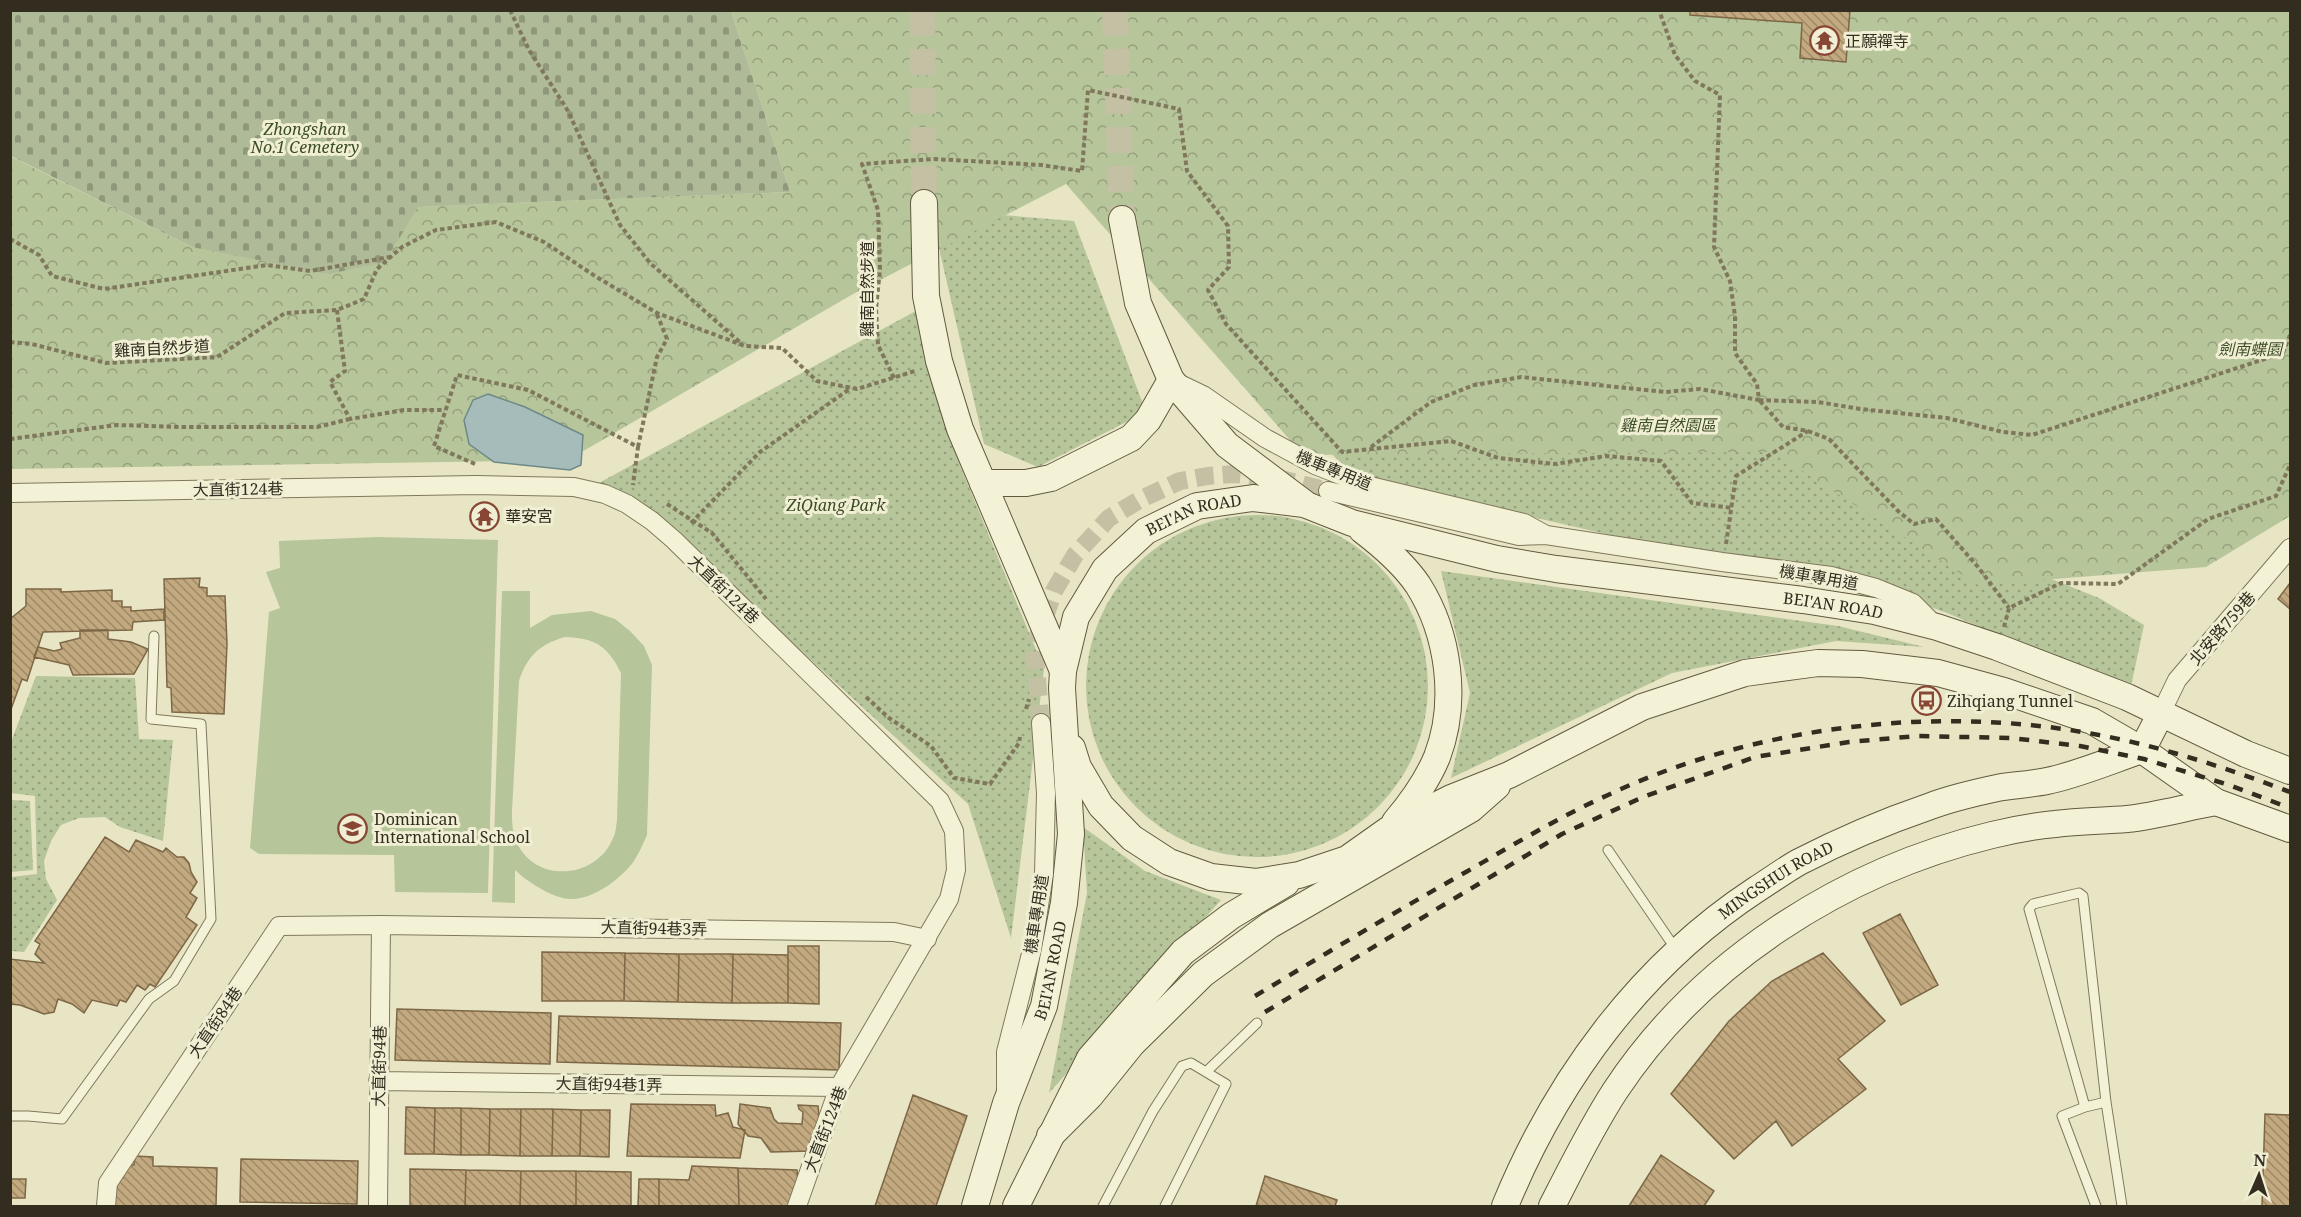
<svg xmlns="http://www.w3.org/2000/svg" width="2301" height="1217" viewBox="0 0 2301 1217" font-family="'Noto Serif','Noto Sans TC',serif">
<defs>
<pattern id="grass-dots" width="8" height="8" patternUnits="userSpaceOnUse" patternTransform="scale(1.5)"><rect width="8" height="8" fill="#b6c59a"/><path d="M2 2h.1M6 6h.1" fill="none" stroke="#95a07d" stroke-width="1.8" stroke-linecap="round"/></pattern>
<pattern id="forest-crowns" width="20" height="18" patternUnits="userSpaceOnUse" patternTransform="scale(1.5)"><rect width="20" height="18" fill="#b6c59a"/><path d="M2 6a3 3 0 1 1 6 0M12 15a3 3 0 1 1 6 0" fill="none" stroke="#95a07d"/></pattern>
<pattern id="cemetery-stones" width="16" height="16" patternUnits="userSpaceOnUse" patternTransform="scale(1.5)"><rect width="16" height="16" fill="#afba98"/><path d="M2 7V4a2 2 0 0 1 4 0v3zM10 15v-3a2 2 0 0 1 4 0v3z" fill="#8f987b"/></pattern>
<pattern id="building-back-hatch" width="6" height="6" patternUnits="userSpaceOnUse" patternTransform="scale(1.5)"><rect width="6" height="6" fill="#c2a97f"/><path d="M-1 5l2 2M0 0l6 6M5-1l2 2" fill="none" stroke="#9e8a67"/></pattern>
</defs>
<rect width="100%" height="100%" fill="#e8e5c4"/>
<!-- grass -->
<path fill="url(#grass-dots)" d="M930,209L1074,221L1146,412L1038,467L984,444Z
M1478,289L1991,555L2099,598L2144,625L2130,691L1947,613L1903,597L1653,545L1407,488L1347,470L1319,440Z
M925,306L959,463L1044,669L1011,938L968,804L653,515L597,484Z
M1086 686a171 171 0 1 1 342 0a171 171 0 1 1-342 0Z
M1441,571L1838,626L1924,647L1836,641L1672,673L1451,778L1470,693Z
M36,676L135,678L139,739L173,740L163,841L120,827L105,817L79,818L61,825L51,841L44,861L46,879L57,900L24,952L11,951V877L37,874L35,796L11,793V742Z
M11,800L30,801L33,870L11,872Z
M1083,827L1145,871L1221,900L1049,1093L1087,893Z"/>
<!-- forest -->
<path fill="url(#forest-crowns)" d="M731,11H2290V516L2206,567L1978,585L1773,452L1303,455L1066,184L853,294L568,460L11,469L10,156L192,247L385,262L417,207L790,192Z"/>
<!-- cemetery -->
<path fill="url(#cemetery-stones)" d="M10,11H731L790,192L418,207L385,262L329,274L192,247L11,156Z"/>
<!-- pitch -->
<path fill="#b6c59a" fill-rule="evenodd" d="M378,537L498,540L488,893L395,892L394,855L259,854L250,848L269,612L280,608L266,572L280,568L279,541Z
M502,591H530V628L552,615L591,611L615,619L630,631L644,646L652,665L647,835C643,844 639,853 634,861C622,878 594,899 572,899C555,900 526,881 515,870V903L492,902ZM565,637C595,638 608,646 621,673L617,820C616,826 616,833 613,838C597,879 536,884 517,843C512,832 512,822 512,811L519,681C527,656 540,644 565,637Z"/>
<!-- water -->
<path fill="#a5bcba" stroke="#6e8988" stroke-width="1.5" d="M488,394L525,407L583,435L581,465L570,470L494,462L469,444L464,420L473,400Z"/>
<!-- building -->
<path fill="url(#building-back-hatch)" stroke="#7d6746" stroke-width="1.5" d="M1690,10H1850L1846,62L1800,58L1802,23L1690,15Z
M200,578L199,587L207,588V596H225L227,644L224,714L172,712L171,688L167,687L164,579Z
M2290,583V609L2278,599Z
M26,589H61V592L112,590V601H122V607H131V611L164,609V620L133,622L132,630L43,632L27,681L22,679L10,712V619L26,606Z
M80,630H108V639L131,642L148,649L134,674L73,675L69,665L34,657L38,647L54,651L62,649L60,643L80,638Z
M105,837L129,852L136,840L163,852L166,848L177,857H184L189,863L191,872L197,882L190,893L197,898L186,917L197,925L155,987L150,984L145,990L137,985L126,1002L120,1000L117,1006L92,1000L84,1013L72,1004L58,999L54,1012L44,1014L20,1005L10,1004V959L44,963L35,954L40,944L35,941Z
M1900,914L1938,985L1901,1005L1863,933Z
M788,946H819V1004L788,1003Z
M542,952L625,953L624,1001H542Z
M625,953L679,954L678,1002L624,1001Z
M1823,953L1885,1021L1838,1059L1866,1089L1792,1146L1776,1121L1734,1159L1671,1094L1729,1021L1772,981Z
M679,954H733L732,1003L678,1002Z
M733,954L788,955V1003H732Z
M397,1009L551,1013L550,1064L395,1060Z
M559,1016L841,1023L839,1070L557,1062Z
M913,1095L967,1116L936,1206H875Z
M631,1104L715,1105L716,1116L728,1113L733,1127L745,1130L740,1158L627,1156Z
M740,1104L770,1108L774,1119L778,1123L802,1124L803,1112L799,1109L798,1105L818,1106L821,1137L812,1151L771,1152L761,1138L748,1136L738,1124Z
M406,1107L435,1108L434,1154H405Z
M435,1108H461V1155L434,1154Z
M461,1108L490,1109L489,1155H461Z
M490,1109H521L520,1156L489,1155Z
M521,1109H553L552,1156H520Z
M553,1109L581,1110L580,1156H552Z
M581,1110H610L609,1157L580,1156Z
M2265,1114L2290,1115V1206H2262Z
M1661,1155L1714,1191L1704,1206H1629Z
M135,1156L153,1157V1166L217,1168L216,1206H115L116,1178H123V1165H134Z
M241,1159L358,1161L357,1204L240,1202Z
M692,1166L738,1168L739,1206H659V1179L689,1180Z
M738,1168L797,1170L800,1206H739Z
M410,1169L466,1170L465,1206H410Z
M466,1170L521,1171L520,1206H465Z
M521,1171H576V1206H520Z
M576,1171L631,1172V1206H576Z
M1265,1176L1337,1200L1335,1206H1256Z
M10,1179H26L25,1198H10Z
M639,1179H659V1206H638Z"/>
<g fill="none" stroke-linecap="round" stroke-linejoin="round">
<!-- street-tunnel -->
<path stroke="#c4c0a3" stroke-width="18" stroke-dasharray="18 9" stroke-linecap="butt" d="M1041,723L1034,647L1054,591L1075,555L1109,518L1141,499L1180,481L1208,476L1234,474L1277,478L1328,491"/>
<!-- secondary-tunnel -->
<path stroke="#c4c0a3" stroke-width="26" stroke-dasharray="26 13" stroke-linecap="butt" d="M922,10L924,203
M1115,10L1122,219"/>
<defs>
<path id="lane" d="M1608,850L1677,951
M1206,1072L1257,1023
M2085,1107L2029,909L2033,904L2079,893L2083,896L2106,1102L2122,1206
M10,1116H28L62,1119L149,999L174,981L211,919L201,724L151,719L154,636
M1103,1206L1153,1111L1182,1066L1191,1063L1226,1084L1165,1206
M2096,1206L2062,1116L2085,1107L2106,1102"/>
<path id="street" d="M1178,383L1203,395L1265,438L1315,465L1366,485L1524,523L1546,535L1722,562L1831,576L1876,588L1913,603L1936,626
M1328,491L1519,536L1545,535
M10,493L476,485L574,487L605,494L627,504L652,521L674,540L940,801L954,831L956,870L949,899L839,1087L797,1206
M2161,713L2177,680L2290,548
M378,1081L839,1087
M1006,1092V1052L1032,950L1044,874L1046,793L1041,723
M106,1206L108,1183L279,926L381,925L894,932L927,939
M378,1206L381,925"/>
<g id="secondary">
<path d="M924,203L926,296L939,361L960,429L1063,671"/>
<path d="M1122,219L1138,303L1171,380L1227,445L1304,503"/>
<path d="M983,483H1026L1051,478L1131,438L1148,420L1171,380"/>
<path d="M1362,530C1383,546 1403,563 1418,585C1449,634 1458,702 1437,757C1427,781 1412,802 1395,822"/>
<path d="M1072,748L1078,767L1101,806L1132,838L1169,862L1211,877L1256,882L1299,875L1347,859L1388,830L1451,798L1509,775L1642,707L1745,673L1818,663L1862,664L1938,673L2004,691L2092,721L2142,750L2216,802L2290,829"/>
<path d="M1050,1136L1090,1096L1132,1044L1203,974L1270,925L1471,809L1497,786"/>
<path id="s1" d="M975,1206L1006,1103L1044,1006L1064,903L1071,834L1062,688L1063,671L1076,617L1105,569L1146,531L1197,506L1253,498L1304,504L1352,523L1497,559L1556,569L1803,600L1874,611L1937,627L1997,647L2127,697L2246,754L2290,771"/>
<path d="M1016,1206L1090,1058L1183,952L1231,916L1286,883"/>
<path id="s2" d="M1505,1206C1557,1079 1641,965 1757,889C1771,880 1785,870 1799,862C1840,841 1884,822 1928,807C1951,798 1978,792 2002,787C2017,785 2032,784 2047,781C2077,775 2112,760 2142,750L2161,713"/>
<path d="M1552,1206C1572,1167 1591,1128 1615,1091C1700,962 1843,871 1992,835C2012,830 2034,826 2055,824C2079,821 2103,821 2127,819C2157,816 2187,807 2216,802"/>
</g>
</defs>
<!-- lane casing -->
<use href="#lane" stroke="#80785d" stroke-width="11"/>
<!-- street casing -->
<use href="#street" stroke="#80785d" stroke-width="20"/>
<!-- secondary casing -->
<use href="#secondary" stroke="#625940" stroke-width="28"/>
<!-- path -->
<path stroke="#80785d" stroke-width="4" stroke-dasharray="4.5 3" stroke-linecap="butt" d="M510,10L529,50L568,111L620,225L650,263L742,344
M10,239L39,255L52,276L104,289L267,265L310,271L390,257
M337,310L345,371L330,382L350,419L404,410H445
M10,342L32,344L106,363L217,357L285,313L337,310L364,299L377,269L402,247L436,230L496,222L544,242L595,276L657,313L745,346L782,348L817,381L857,389L915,371
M894,378L878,345L876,309L880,269L878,210L862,164L934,159L1041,165L1082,171L1088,90L1179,109L1187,171L1228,226L1229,267L1208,290L1226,324L1342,452L1451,441L1498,458L1555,464L1606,456L1661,461L1692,503L1733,508
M1759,400L1818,402L1860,409L1947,418L2003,432L2032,435L2283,353L2290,335
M1760,401L1783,427L1808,431L1829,439L1898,511L1914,524L1936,519L1978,567L2009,608
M10,439L117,425L182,427H317L350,419
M638,447L657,357L667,339L657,314
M1371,447L1431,402L1474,385L1521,377L1665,392L1700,389L1759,400L1757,384L1735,353V316L1730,281L1714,247L1720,95L1695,81L1675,55L1659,10
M475,464L434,446L457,375L528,390L638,447L633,485
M667,504L712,533L766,599
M691,523L760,452L851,388
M1726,544L1736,476L1808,431
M2004,627L2009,608L2061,583L2118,584L2208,519L2276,496L2290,465
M866,697L889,718L931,746L954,778L990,784L1019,743L1020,737
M1026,709L1029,699"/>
<!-- lane -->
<use href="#lane" stroke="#f4f2d6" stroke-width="9"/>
<!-- street -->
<use href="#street" stroke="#f4f2d6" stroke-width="18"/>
<!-- secondary -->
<use href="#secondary" stroke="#f4f2d6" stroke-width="26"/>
<!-- rail -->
<path stroke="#322d1f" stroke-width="4.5" stroke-dasharray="10 10" stroke-linecap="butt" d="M1255,996C1325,954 1395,912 1466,872C1513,845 1559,817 1608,795C1752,727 1931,705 2088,733C2157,745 2224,767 2290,792
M1265,1012L1562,834L1643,797L1755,757L1849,742L1917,736L2011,738L2080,746L2144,759L2229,785L2290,808"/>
</g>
<!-- icons -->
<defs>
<symbol id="temple-ring" viewBox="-11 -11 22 22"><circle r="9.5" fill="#f0eed3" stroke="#884634" stroke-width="1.5"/><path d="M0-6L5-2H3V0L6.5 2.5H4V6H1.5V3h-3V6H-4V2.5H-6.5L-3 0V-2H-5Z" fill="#884634"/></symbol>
<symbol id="bus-ring" viewBox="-11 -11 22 22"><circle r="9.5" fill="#f0eed3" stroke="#884634" stroke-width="1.5"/><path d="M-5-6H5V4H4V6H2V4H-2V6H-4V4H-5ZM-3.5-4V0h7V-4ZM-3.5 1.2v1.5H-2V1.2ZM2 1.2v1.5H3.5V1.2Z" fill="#884634"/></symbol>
<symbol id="school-ring" viewBox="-11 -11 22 22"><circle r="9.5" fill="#f0eed3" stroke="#884634" stroke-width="1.5"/><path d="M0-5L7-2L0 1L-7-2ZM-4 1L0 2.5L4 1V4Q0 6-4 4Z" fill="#884634"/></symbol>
</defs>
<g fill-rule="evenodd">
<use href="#temple-ring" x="1808" y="24" width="33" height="33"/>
<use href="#temple-ring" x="468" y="500" width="33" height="33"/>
<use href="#bus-ring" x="1910" y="684" width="33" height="33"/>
<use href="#school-ring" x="336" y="812" width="33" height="33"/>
</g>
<g text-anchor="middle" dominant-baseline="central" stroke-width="6" stroke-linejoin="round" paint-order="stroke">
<!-- poi labels -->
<g font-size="16" fill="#322d1f" stroke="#f0eed3" text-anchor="start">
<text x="1845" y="41">正願禪寺</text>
<text x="505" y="516">華安宮</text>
<text x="1947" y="701">Zihqiang Tunnel</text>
<text x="374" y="819">Dominican<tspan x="374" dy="18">International School</tspan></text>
</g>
<!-- park labels -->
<g font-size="16" font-style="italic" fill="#3b4c28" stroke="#f0eed3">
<text x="305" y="129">Zhongshan<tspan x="305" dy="18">No.1 Cemetery</tspan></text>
<text x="2250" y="349">劍南蝶園</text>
<text x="1668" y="425">雞南自然園區</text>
<text x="836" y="505">ZiQiang Park</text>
</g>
<!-- street labels -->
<g font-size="16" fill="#322d1f" stroke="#f0eed3">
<text transform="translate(867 289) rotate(-90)">雞南自然步道</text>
<text transform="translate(162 348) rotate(-3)">雞南自然步道</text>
<text transform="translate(1334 470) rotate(22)">機車專用道</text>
<text transform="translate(238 489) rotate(-1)">大直街124巷</text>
<text stroke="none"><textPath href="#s1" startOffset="768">BEI'AN ROAD</textPath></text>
<text transform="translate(1819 577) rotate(10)">機車專用道</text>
<text transform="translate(724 589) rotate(44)">大直街124巷</text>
<text stroke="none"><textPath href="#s1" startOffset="1422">BEI'AN ROAD</textPath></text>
<text transform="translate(2222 628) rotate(-49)">北安路759巷</text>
<text stroke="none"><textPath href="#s2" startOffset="432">MINGSHUI ROAD</textPath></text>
<text transform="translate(1036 914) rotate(-81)">機車專用道</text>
<text transform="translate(654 928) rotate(1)">大直街94巷3弄</text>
<text stroke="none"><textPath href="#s1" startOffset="248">BEI'AN ROAD</textPath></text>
<text transform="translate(215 1022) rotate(-56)">大直街84巷</text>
<text transform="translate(379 1066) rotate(-89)">大直街94巷</text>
<text transform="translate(609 1084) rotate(1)">大直街94巷1弄</text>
<text transform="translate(825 1129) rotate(-69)">大直街124巷</text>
</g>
</g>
<!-- border -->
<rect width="2301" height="1217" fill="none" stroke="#322d1f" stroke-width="24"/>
<!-- north arrow -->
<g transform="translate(2259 1175) rotate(3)" stroke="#f0eed3" stroke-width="4.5" paint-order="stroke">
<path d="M0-4.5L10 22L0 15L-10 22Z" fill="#322d1f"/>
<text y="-9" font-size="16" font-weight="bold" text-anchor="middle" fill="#322d1f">N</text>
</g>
</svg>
